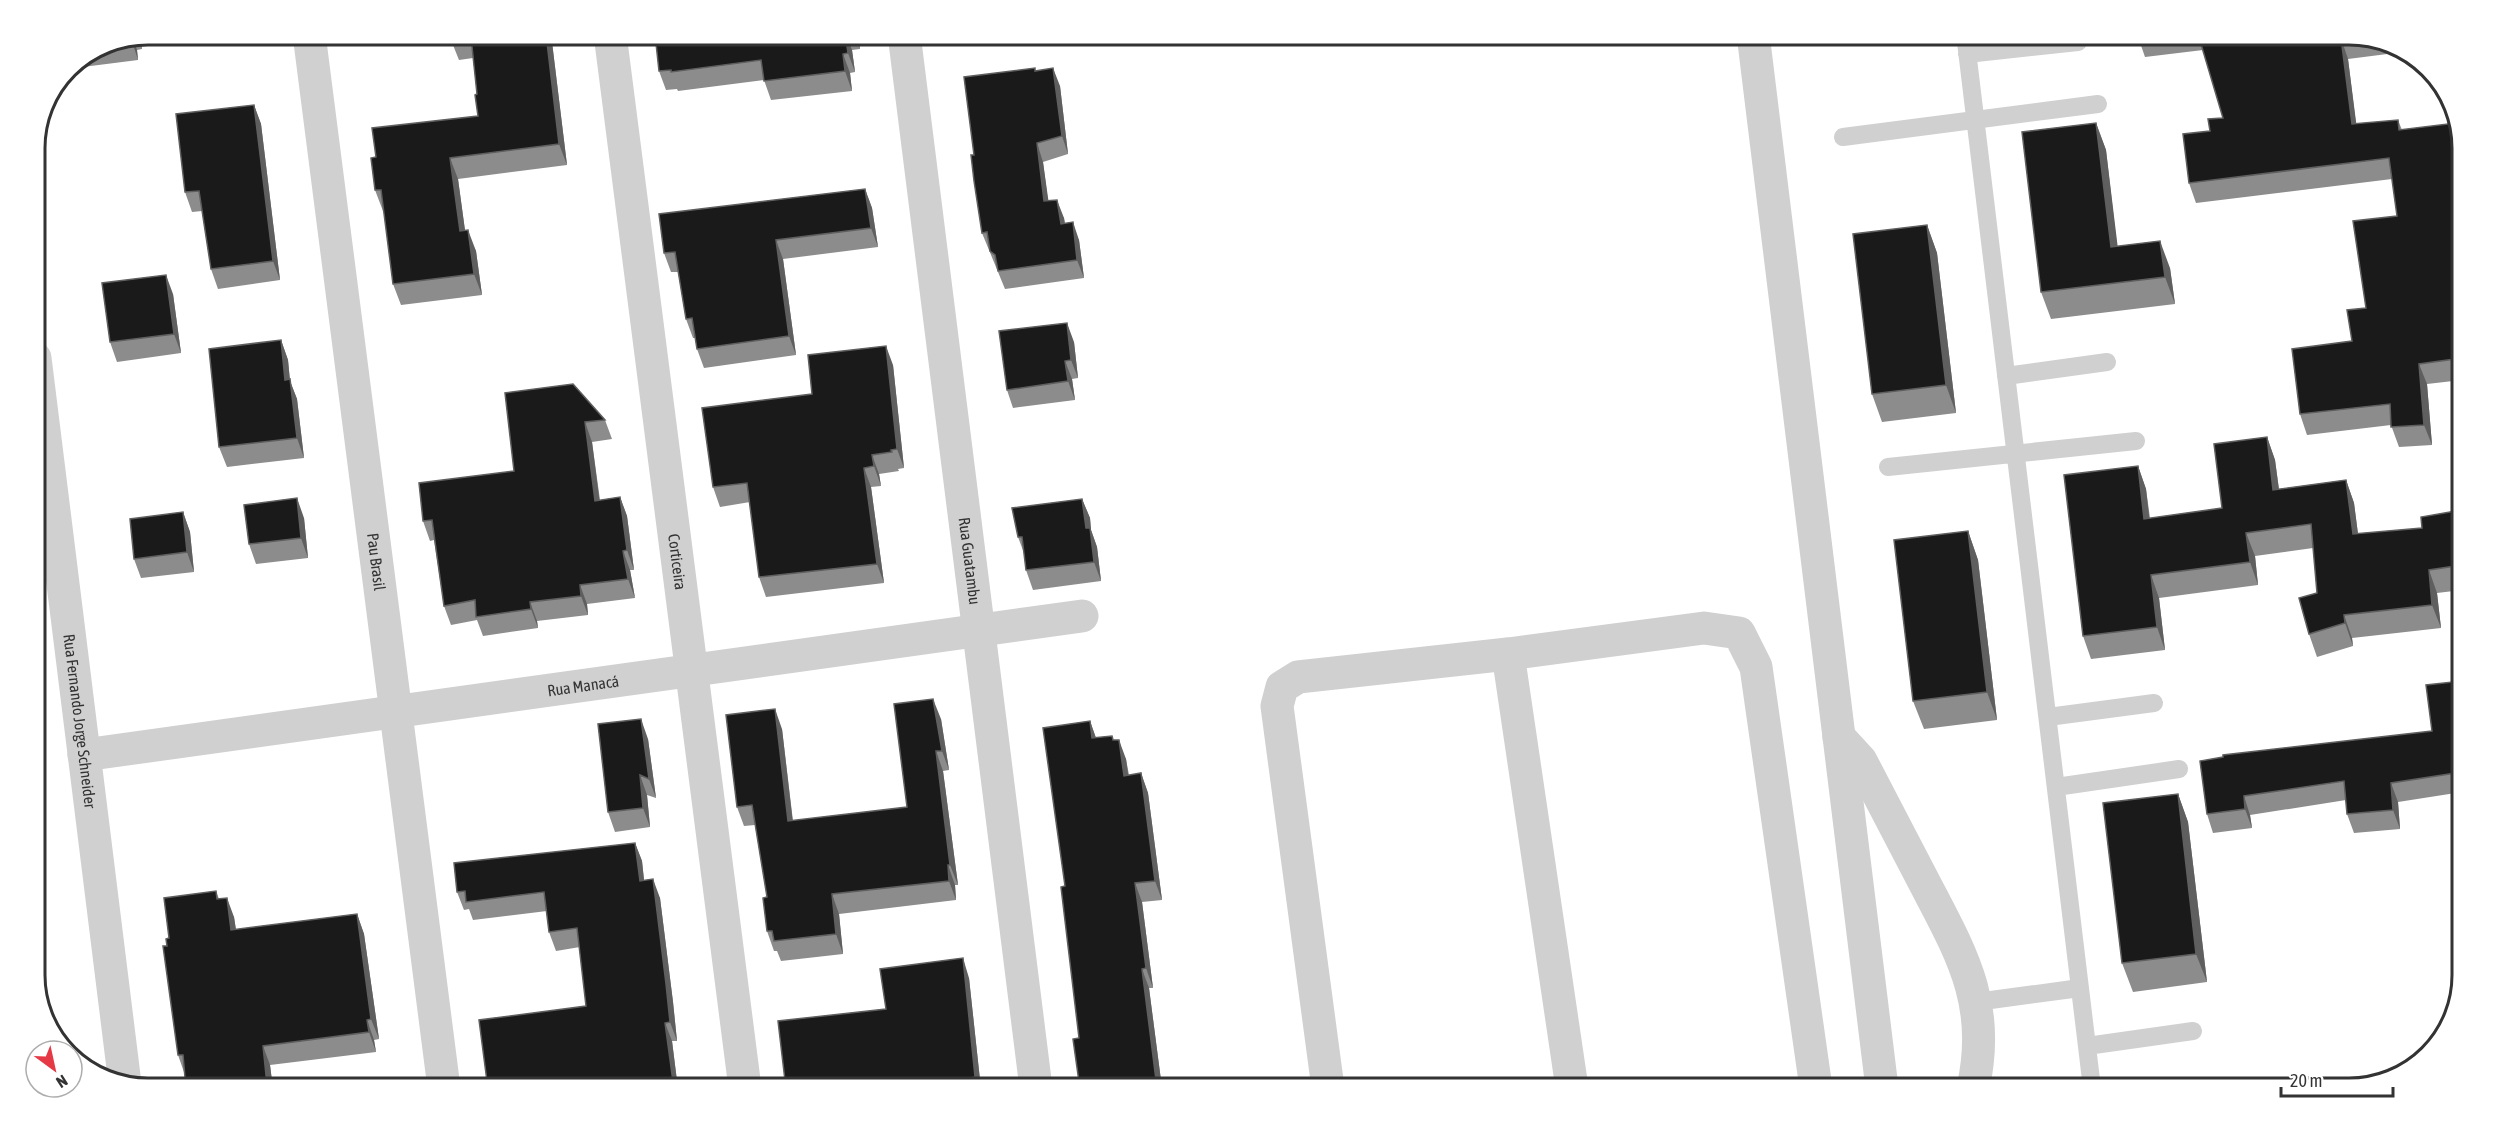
<svg xmlns="http://www.w3.org/2000/svg" width="2497" height="1123" viewBox="0 0 2497 1123" font-family="'Asap Condensed',sans-serif">
<rect width="100%" height="100%" fill="#fff"/>
<g fill="none" stroke-linecap="round" stroke-linejoin="round">
<!-- service -->
<path stroke="#d0d0d0" stroke-width="18" d="M1965,34L2092,1088
M1967,54L2078,42
M1843,137L2098,104
M2006,376L2107,362
M1888,467L2136,441
M2048,717L2154,703
M2056,787L2179,769
M1976,1002L2080,988
M2087,1046L2193,1031"/>
<!-- minor -->
<g stroke="#d0d0d0" stroke-width="33">
<path id="s1" d="M309,34L444,1088"/>
<path id="s2" d="M610,34L745,1088"/>
<path id="s3" d="M904,34L1036,1088"/>
<path d="M1753,34L1882,1088"/>
<path id="s4" d="M35,358L125,1084"/>
<path d="M1508,654L1572,1088"/>
<path d="M1839,737L1861,761C1882,801 1902,840 1923,880C1961,953 1992,1003 1973,1088"/>
<path id="s5" d="M84,755L1082,616"/>
<path d="M1328,1088L1277,706L1282,687L1298,677L1508,654L1704,628L1739,633L1756,667L1816,1088"/>
</g>
</g>
<!-- wall -->
<path fill="#8c8c8c" d="M451,34H551L567,165L458,179L465,231L476,251L482,295L401,305L393,284L384,211H383L375,190L376,157L478,116L477,94L473,58L459,60L451,40Z
M655,34H858L860,49L852,50L855,72L850,73L852,91L771,100L764,80L678,91L677,89L666,90L659,71Z
M2137,34H2349L2393,43L2403,52L2348,59L2356,124L2398,120L2402,130L2462,141V380L2427,384L2432,445L2399,447L2391,425L2307,435L2300,414L2352,341L2366,308L2397,216L2392,179L2196,203L2189,183L2210,131L2223,118L2203,50L2145,57Z
M140,36L142,49L137,50L138,60L67,69L68,68L105,43Z
M1036,71L1060,86L1068,154L1043,162L1048,201L1064,218L1065,223L1079,240L1084,278L1005,289L982,233L974,155Z
M2432,75L2442,84H2435Z
M254,105L261,124L280,280L218,289L211,269L202,211L192,212L185,192Z
M2096,123L2106,150L2117,246L2170,268L2175,304L2051,319L2041,292Z
M865,189L872,208L878,247L783,259L796,355L704,368L697,349L695,338H693L686,319L678,272H671L664,253Z
M1927,225L1937,253L1956,413L1882,422L1872,394Z
M173,294L181,353L117,362L110,342Z
M281,340L288,360L290,381L297,399L304,458L227,467L219,447Z
M1074,342L1078,378L1072,379L1075,400L1013,408L1007,390Z
M893,365L904,468L898,469L899,471L879,474L881,486L871,487L884,583L766,597L759,577L750,502L720,507L713,487L812,394Z
M505,393L605,420L612,439L592,442L600,500L620,497L627,516L634,570H630L635,598L587,604L588,615L537,621L538,628L483,636L477,620L451,625L444,606L434,540L430,541L423,521L514,471Z
M2267,437L2275,460L2279,489L2346,480L2354,503L2358,534L2422,528L2462,510V590L2437,593L2441,628L2352,638L2353,646L2317,657L2309,634L2317,593L2313,548L2255,556L2258,585L2159,598L2165,650L2091,659L2083,636L2138,466L2146,489L2150,518L2222,508Z
M1082,499L1090,518L1091,530L1097,547L1101,581L1033,590L1026,570L1024,553L1018,537Z
M183,512L190,532L194,572L141,578L134,559Z
M304,518L308,558L256,564L249,544Z
M1968,531L1978,560L1997,720L1924,729L1913,701Z
M2462,681V792L2398,802L2400,829L2354,833L2347,814L2346,800L2250,815L2252,828L2213,833L2207,814L2200,761L2432,731Z
M941,719L949,770L943,771L958,885H955L956,900L839,914L843,954L781,961L777,951H774L767,931V897L755,825L744,826L737,807L782,729L793,821L907,807Z
M1090,721L1096,738L1113,740L1126,759L1129,775L1141,773L1148,793L1162,900L1142,902L1153,988H1149L1162,1088L1080,1089L1079,1038Z
M648,739L656,798L647,795L650,827L615,832L608,812Z
M2178,794L2188,822L2207,982L2133,992L2122,963Z
M635,843L642,861L644,880L660,898L673,1002L677,1041H672L678,1089H488L586,1006L580,947L556,951L549,932L547,911L473,920L469,909L464,910L457,892Z
M216,891L219,899L234,917L236,930L357,914L364,934L379,1039L374,1040L376,1052L270,1065L273,1089H186L185,1075L178,1055L167,946L169,938Z
M969,978L981,1089H786L886,1009Z"/>
<!-- shaded-wall -->
<path fill="#5f5f5f" d="M546,34H551L567,165L559,144Z
M845,34H846L852,50L855,72L848,53Z
M854,34H858L860,49Z
M140,36L142,49L137,37Z
M131,38H133L137,50L138,60Z
M2341,38L2348,59L2359,145L2352,124Z
M843,54L850,73L852,91L845,71Z
M1053,68L1060,86L1068,154L1062,136Z
M254,105L261,124L280,280L273,261Z
M2096,123L2106,150L2121,274L2111,247Z
M1037,143L1043,162L1051,219L1044,201Z
M450,158L458,179L468,252L460,231Z
M865,189L872,208L878,247L871,228Z
M1057,200L1064,218L1067,242L1061,224Z
M1073,222L1079,240L1084,278L1077,260Z
M1927,225L1937,253L1956,413L1946,385Z
M468,230L476,251L482,295L474,274Z
M776,240L783,259L796,355L789,336Z
M2160,241L2170,268L2175,304L2165,277Z
M166,275L173,294L181,353L174,334Z
M1067,323L1074,342L1078,378L1071,360Z
M281,340L288,360L290,381L297,399L304,458L297,438L285,380Z
M886,346L893,365L904,468L897,449Z
M1065,361L1072,379L1075,400L1068,381Z
M2419,364L2427,384L2432,445L2424,425Z
M585,422L592,442L602,520L595,501Z
M2267,437L2275,460L2282,513L2273,490Z
M872,455L879,474L881,486L874,466Z
M2138,466L2146,489L2152,542L2144,519Z
M864,468L871,487L884,583L877,564Z
M2346,480L2354,503L2361,557L2353,534Z
M620,497L627,516L634,570L627,550Z
M297,498L304,518L308,558L301,538Z
M1082,499L1090,518L1091,530L1097,547L1101,581L1094,562L1086,528Z
M183,512L190,532L194,572L187,552Z
M1968,531L1978,560L1997,720L1987,692Z
M2246,533L2255,556L2258,585L2250,562Z
M623,551L630,570L635,598L628,579Z
M2429,570L2437,593L2441,628L2432,605Z
M2151,575L2159,598L2165,650L2157,627Z
M580,585L587,604L588,615L581,596Z
M530,602L537,621L538,628L531,609Z
M2344,615L2352,638L2353,646L2345,623Z
M933,699L941,719L949,770L942,751Z
M775,709L782,729L795,841L788,821Z
M641,719L648,739L656,798L649,779Z
M1090,721L1097,741L1092,738Z
M1119,740L1126,759L1131,795L1124,776Z
M936,751L943,771L958,885L950,865Z
M1141,773L1148,793L1162,900L1155,881Z
M640,775L647,795L650,827L643,808Z
M2391,783L2398,802L2400,829L2393,810Z
M2178,794L2188,822L2207,982L2196,954Z
M2244,796L2250,815L2252,828L2245,809Z
M635,843L642,861L646,899L640,881Z
M948,865L955,885L956,900L949,881Z
M653,879L660,898L673,1002L677,1041L670,1022Z
M1135,883L1142,902L1153,988L1146,968Z
M832,894L839,914L843,954L836,934Z
M227,898L234,917L239,950L231,930Z
M357,914L364,934L379,1039L371,1019Z
M963,958L969,978L981,1089H979L975,1077Z
M1142,969L1149,988L1162,1088H1157Z
M367,1020L374,1040L376,1052L369,1032Z
M665,1023L672,1041L678,1089H674Z
M263,1046L270,1065L273,1089H269L267,1085Z"/>
<!-- building -->
<path fill="#1a1a1a" stroke="#5f5f5f" stroke-width="1.5" d="M451,34H546L559,144L450,158L460,231L468,230L474,274L393,284L381,190H375L371,158L376,157L372,128L478,116L475,95L477,94L471,37L451,40Z
M655,34H845L848,53L843,54L845,71L764,81L761,60L671,72V70L659,71Z
M2137,34H2156L2137,37Z
M2198,34H2349L2357,36L2341,38L2352,124L2398,120L2399,130L2456,123L2462,141V358L2419,364L2424,425L2391,427L2390,404L2300,414L2292,349L2352,341L2347,310L2366,308L2353,221L2397,216L2389,158L2189,183L2183,134L2210,131L2208,119L2223,118Z
M131,38V40L104,44L105,43Z
M1035,68V71L1053,68L1062,136L1037,143L1044,201L1057,200L1061,224L1073,222L1077,260L998,271L995,255L990,251L987,232L982,233L974,181L971,155H974L964,77Z
M254,105L273,261L211,269L199,191L185,192L176,114Z
M2096,123L2111,247L2160,241L2165,277L2041,292L2022,132Z
M865,189L871,228L776,240L789,336L697,349L692,318L686,319L675,252L664,253L659,214Z
M1927,225L1946,385L1872,394L1853,234Z
M166,275L174,334L110,342L102,283Z
M1067,323L1071,360L1065,361L1068,381L1007,390L999,331Z
M281,340L285,380L290,379L297,438L219,447L209,349Z
M886,346L897,449L891,450L892,452L872,455L874,466L864,468L877,564L759,577L747,483L713,487L702,408L812,394L808,355Z
M573,384L605,420L585,422L595,501L620,497L627,550L623,551L628,579L580,585L581,596L530,602L531,609L476,617L475,600L444,606L432,520L423,521L419,483L514,471L505,393Z
M2267,437L2273,490L2346,480L2353,534L2422,528L2421,517L2462,510V565L2429,570L2432,605L2344,615L2345,623L2309,634L2299,598L2317,593L2311,524L2246,533L2250,562L2151,575L2157,627L2083,636L2064,475L2138,466L2144,519L2222,508L2214,444Z
M297,498L301,538L249,544L244,505Z
M1082,499L1086,528H1090L1094,562L1026,570L1022,537H1018L1012,508Z
M183,512L187,552L134,559L130,519Z
M1968,531L1987,692L1913,701L1894,540Z
M2462,681V772L2391,783L2393,810L2347,814L2344,781L2244,796L2245,809L2207,814L2200,761L2223,757V755L2432,731L2426,685Z
M933,699L942,751H936L950,865H948L949,881L832,894L836,934L774,941L772,931H767L763,898L767,897L752,805L737,807L726,715L775,709L788,821L907,807L894,704Z
M641,719L649,779L640,775L643,808L608,812L598,724Z
M1090,721L1092,738L1112,736L1113,740H1119L1124,776L1141,773L1155,881L1135,883L1146,968L1142,969L1157,1088L1080,1089L1073,1039L1079,1038L1061,887L1065,886L1043,728Z
M2178,794L2196,954L2122,963L2103,803Z
M635,843L640,881L653,879L666,984L670,1022L665,1023L674,1089H488L479,1020L586,1006L577,928L549,932L544,892L466,902L465,891L457,892L454,863Z
M216,891L217,899L227,898L231,930L357,914L371,1019L367,1020L369,1032L263,1046L267,1085L262,1086V1089H186L183,1055H178L163,946H167L166,939L169,938L164,898Z
M963,958L975,1077L970,1078L972,1089H786L778,1021L886,1009L880,969Z"/>
<g text-anchor="middle" dominant-baseline="central" stroke-width="6" stroke-linejoin="round" paint-order="stroke">
<!-- street labels -->
<g font-size="16" fill="#333" stroke="#fff">
<text stroke="none"><textPath href="#s1" startOffset="532">Pau Brasil</textPath></text>
<text stroke="none"><textPath href="#s2" startOffset="532">Corticeira</textPath></text>
<text stroke="none"><textPath href="#s3" startOffset="531">Rua Guatambu</textPath></text>
<text stroke="none"><textPath href="#s5" startOffset="504">Rua Manacá</textPath></text>
<text stroke="none"><textPath href="#s4" startOffset="366">Rua Fernando Jorge Schneider</textPath></text>
</g>
</g>
<!-- crop -->
<path d="M0 0H2497V1123H0ZM148 45H2349A103 103 0 0 1 2452 148V975A103 103 0 0 1 2349 1078H148A103 103 0 0 1 45 975V148A103 103 0 0 1 148 45Z" fill="#fff" fill-rule="evenodd"/>
<path fill="none" stroke="#333" stroke-width="3" d="M148 45H2349A103 103 0 0 1 2452 148V975A103 103 0 0 1 2349 1078H148A103 103 0 0 1 45 975V148A103 103 0 0 1 148 45Z"/>
<!-- north arrow -->
<g transform="translate(54 1069) rotate(147)"><circle r="28" fill="#ffffff" stroke="#adadad" stroke-width="1.5"/>
<path d="M0-4.5L10 22L0 15L-10 22Z" fill="#e63946"/>
<text y="-9" font-size="16" font-weight="bold" text-anchor="middle" fill="#333333">N</text>
</g>
<!-- scale -->
<path d="M2281 1087v9h112v-9" fill="none" stroke="#333333" stroke-width="3"/>
<text x="2290" y="1087" font-size="18" fill="#333333" stroke="#ffffff" stroke-width="4.5" paint-order="stroke">20 m</text>
</svg>
